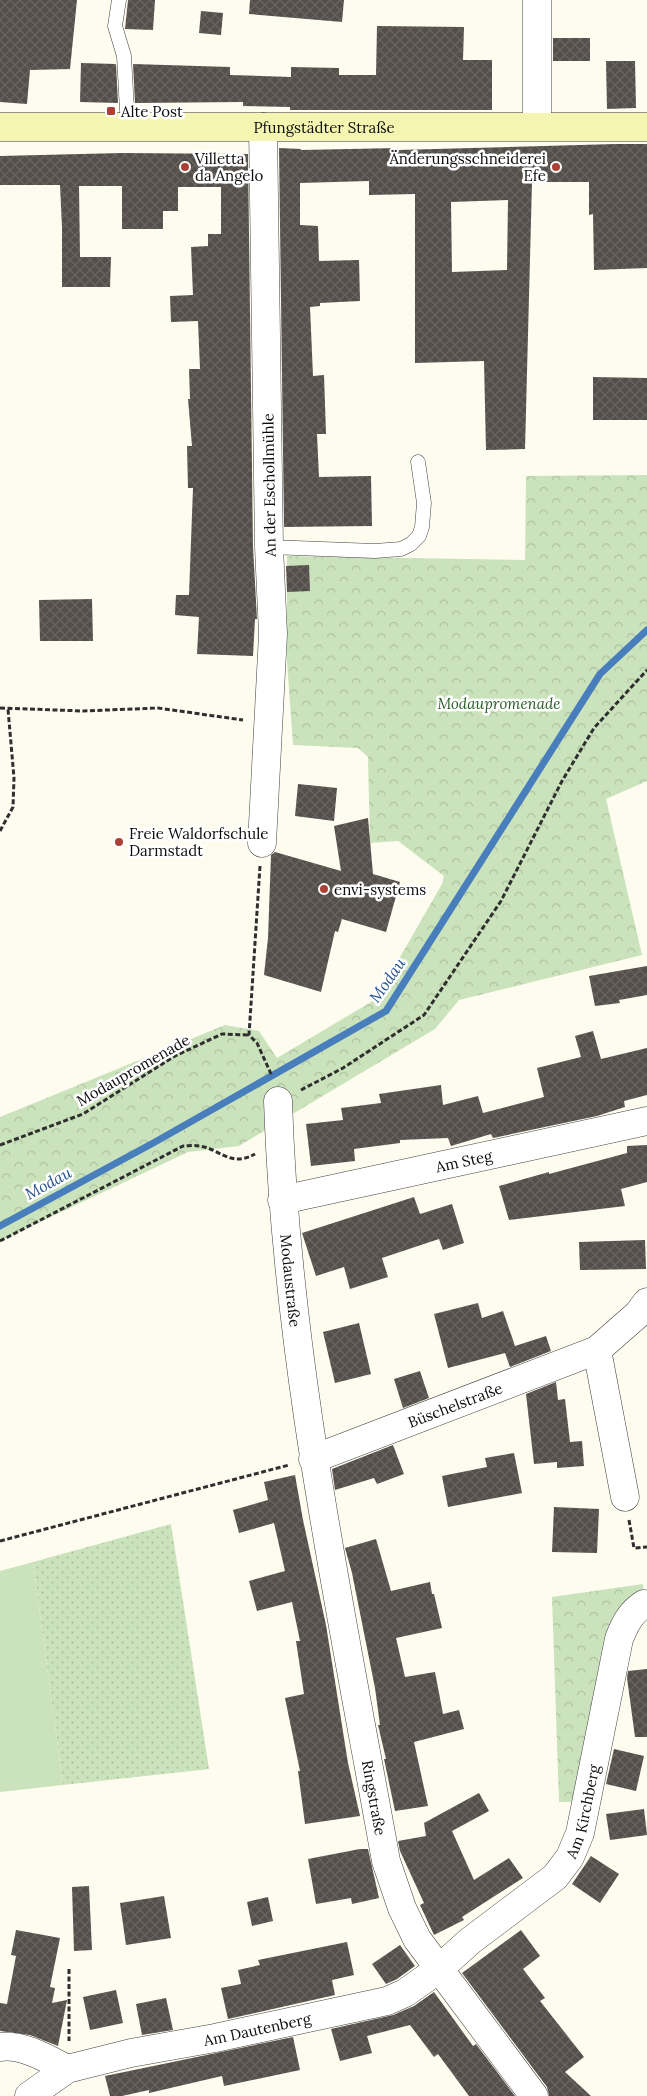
<svg xmlns="http://www.w3.org/2000/svg" width="647" height="2096" viewBox="0 0 647 2096" font-family="Lora,serif">
<defs>
<pattern id="park-crowns" width="20" height="18" patternUnits="userSpaceOnUse" patternTransform="scale(1.25)"><rect width="20" height="18" fill="#cbe3bc"/><path d="M2 6a3 3 0 1 1 6 0M12 15a3 3 0 1 1 6 0" fill="none" stroke="#adc2a0"/></pattern>
<pattern id="garden-dots" width="8" height="8" patternUnits="userSpaceOnUse" patternTransform="scale(1.25)"><rect width="8" height="8" fill="#cbe3bc"/><path d="M2 2h.1M6 6h.1" fill="none" stroke="#adc2a0" stroke-width="1.8" stroke-linecap="round"/></pattern>
<pattern id="building-cross-hatch" width="8" height="8" patternUnits="userSpaceOnUse" patternTransform="scale(1.25)"><rect width="8" height="8" fill="#544f4a"/><path d="M0 0l8 8M0 8l8-8" fill="none" stroke="#686460"/></pattern>
</defs>
<rect width="100%" height="100%" fill="#fdfcee"/>
<!-- grass -->
<path fill="#cbe3bc" d="M33,1562L63,1785L0,1792V1571Z"/>
<!-- park -->
<path fill="url(#park-crowns)" d="M647,475V781L606,799L642,955L459,1000L435,1029L239,1146L188,1152L0,1241V1117L225,1025L259,1031L277,1058L376,999L442,884L444,876L398,841L370,843L368,757L358,748L293,745L287,661V556L525,560L526,476Z
M643,1584L644,1604L635,1610L587,1802H559L552,1597Z"/>
<!-- garden -->
<path fill="url(#garden-dots)" d="M171,1524L209,1769L63,1785L33,1562Z"/>
<g fill="none" stroke-linecap="round" stroke-linejoin="round">
<!-- stream -->
<path stroke="#497ebc" stroke-width="7" d="M0,1226L155,1142L386,1011L600,674L647,630"/>
</g>
<!-- building -->
<path fill="url(#building-cross-hatch)" fill-rule="evenodd" d="M0,0H77L70,69L30,70L27,104L0,102Z
M128,0H155L153,30L125,29Z
M250,0H344L342,22L249,14Z
M201,11L223,13L221,35L199,33Z
M377,26L464,27L463,60H492V110H290V107L243,106V102L135,103L133,64L230,67V75L291,77V67L339,68V75H376Z
M553,38H590V61H553Z
M606,61H635L636,108L607,109Z
M81,63L116,64L118,103L80,102Z
M616,144H647V268L594,270L593,214L589,215V182H532L525,449L486,450L484,361L415,363V194L369,195V181L300,183V225L318,226L319,261L359,260L360,301L320,303V306L310,307L313,376L324,375L326,434H317L319,477L371,476L372,526L284,527L279,148L301,149V150L398,148V150ZM508,200L507,270L452,272L451,202Z
M122,153L248,154L253,547L257,619H255L253,656L197,654L199,617L175,615L176,595H189L193,488H188L187,446H192L188,399H190L189,369H200L198,321L171,322L170,296L193,295L191,247L208,246V234H221V187H178V211H163V229H122V186H79L80,257H111L110,287H62V227L60,185H0V156Z
M593,377L647,378V420H593Z
M309,565L310,591L287,592L286,566Z
M92,599L93,641H40L39,600Z
M298,784L337,788L334,821L295,816Z
M368,818L373,874L400,882L386,932L342,919L338,932L335,931L321,992L264,975L268,938L271,855L275,852L341,871L334,826Z
M647,966V995L619,1000L620,1003L595,1006L589,976Z
M593,1031L601,1059L647,1048V1095L624,1101L625,1107L597,1116L493,1138L491,1134L451,1146L448,1138L400,1140V1143L354,1149L355,1161L311,1166L306,1124L343,1120L341,1108L381,1103L379,1094L441,1085L443,1105L478,1096L483,1113L544,1097L537,1068L581,1057L575,1036Z
M647,1145V1182L621,1189L625,1206L509,1220L499,1186L549,1172V1174L627,1153V1146Z
M414,1197L420,1214L452,1204L464,1243L443,1250L439,1239L382,1258L388,1277L350,1289L344,1267L316,1276L302,1233Z
M645,1240L646,1269L580,1270L579,1242Z
M478,1303L482,1318L503,1311L515,1346L546,1336L551,1351L510,1367L505,1353L448,1368L434,1314Z
M359,1323L371,1374L335,1383L323,1332Z
M420,1371L429,1398L403,1408L394,1379Z
M556,1382L558,1400L565,1399L570,1442L582,1441L584,1466L557,1468V1462L534,1464L526,1394Z
M393,1445L404,1474L377,1484L374,1478L335,1490L332,1469Z
M514,1453L522,1493L448,1507L442,1476L487,1467L485,1458Z
M295,1475L303,1520L326,1625L348,1763L360,1816L305,1824L298,1771H300L285,1698L304,1694L296,1641H300L292,1602L257,1611L249,1581L285,1571L274,1523L239,1533L233,1510L268,1500L264,1482Z
M554,1507L599,1509L597,1553L552,1552Z
M376,1539L391,1591L430,1582L432,1594H434L442,1628L396,1638L405,1677L435,1672L443,1714L459,1710L464,1729L414,1742L428,1806L395,1811L384,1759H386L378,1725H380L375,1688L352,1573L345,1548Z
M647,1669V1737H635L627,1678L628,1671Z
M614,1749L644,1756L636,1791L606,1784Z
M479,1793L489,1811L452,1831L474,1880L509,1858L523,1878L462,1917L464,1920L434,1935L420,1905L424,1903L400,1851L398,1841L426,1836L424,1823Z
M644,1809L647,1835L610,1840L606,1814Z
M360,1849H368L379,1898L352,1904L351,1898L316,1904L308,1859Z
M591,1856L619,1874L600,1903L572,1884Z
M89,1886L92,1950L74,1951L72,1887Z
M164,1896L171,1938L126,1945L120,1903Z
M268,1897L273,1921L252,1926L247,1902Z
M16,1930L60,1938L50,1987L55,1988L52,2003L67,2000L58,2046L30,2035L0,2031V2003L7,2004L16,1956L11,1955Z
M521,1930L540,1956L523,1969L545,1998L540,2001L584,2057L565,2072L591,2096H549L547,2087L462,1973Z
M347,1942L354,1975L332,1980L335,1995L228,2019L221,1988L241,1984L238,1970L260,1965L258,1960Z
M400,1945L415,1966L397,1979L386,1984L372,1964Z
M116,1990L123,2023L90,2030L83,1997Z
M434,1992L473,2046L476,2044L515,2096H469L438,2054L434,2057L410,2025L367,2036L372,2053L340,2061L331,2029L393,2015L414,2006Z
M166,1998L173,2030L142,2035L136,2004Z
M293,2037L300,2070L224,2086L222,2076L149,2093V2090L122,2096H110L105,2076Z"/>
<g fill="none" stroke-linecap="round" stroke-linejoin="round">
<defs>
<path id="lane" d="M119,0L115,26L124,56L128,128
M269,547L375,551L401,549L411,544L419,536L422,527L424,503L418,462"/>
<g id="street">
<path d="M537,126V0"/>
<path d="M262,843L273,634L269,547L263,127"/>
<path id="s1" d="M278,1101C286,1356 341,1610 386,1861L402,1908L417,1939L534,2096"/>
<path id="s2" d="M282,1200L647,1121"/>
<path d="M597,1350L625,1497"/>
<path id="s3" d="M313,1459L597,1350L638,1314L647,1302"/>
<path d="M0,2047C23,2044 48,2059 67,2069"/>
<path id="s4" d="M29,2096L67,2069L131,2053L215,2038L387,2001L405,1993L439,1969L470,1941L555,1877L570,1857L580,1833L619,1639C625,1624 630,1613 644,1604"/>
</g>
<g id="secondary">
<path id="s5" d="M0,127H647"/>
</g>
</defs>
<!-- lane casing -->
<use href="#lane" stroke="#404040" stroke-width="15"/>
<!-- street casing -->
<use href="#street" stroke="#404040" stroke-width="29"/>
<!-- secondary casing -->
<use href="#secondary" stroke="#2f2f2f" stroke-width="29"/>
<!-- path -->
<path stroke="#2f2f2f" stroke-width="3" stroke-dasharray="5 2.5" stroke-linecap="butt" d="M0,708L83,711L158,708L243,720
M0,831L13,807L14,778L8,709
M260,866L249,1035L257,1043L272,1076
M301,1090L343,1068L424,1015L501,901L562,781L594,728L647,670
M0,1145L83,1114L175,1056L222,1034L249,1035
M0,1241L183,1146C188,1146 194,1145 199,1146C219,1148 230,1168 255,1154
M629,1520L634,1548L647,1547
M0,1541L289,1465
M69,1969V2041"/>
<!-- lane -->
<use href="#lane" stroke="#fff" stroke-width="14"/>
<!-- street -->
<use href="#street" stroke="#fff" stroke-width="28"/>
<!-- secondary -->
<use href="#secondary" stroke="#f3f5b1" stroke-width="28"/>
</g>
<!-- markers -->
<g fill="#ab4136" stroke="#fff" stroke-width="2">
<rect x="106" y="106" width="10" height="10" rx="2.5"/>
<circle cx="185" cy="167" r="5"/>
<circle cx="556" cy="167" r="5"/>
<circle cx="119" cy="842" r="5"/>
<circle cx="324" cy="889" r="5"/>
</g>
<g text-anchor="middle" dominant-baseline="central" stroke-width="5" stroke-linejoin="round" paint-order="stroke">
<!-- poi labels -->
<g font-size="15" fill="#0d0d0d" stroke="#fff" text-anchor="start">
<text x="121" y="111">Alte Post</text>
<text x="195" y="158">Villetta<tspan x="195" dy="17">da Angelo</tspan></text>
<text x="546" y="158" text-anchor="end">Änderungsschneiderei<tspan x="546" dy="17">Efe</tspan></text>
<text x="129" y="833">Freie Waldorfschule<tspan x="129" dy="17">Darmstadt</tspan></text>
<text x="334" y="889">envi-systems</text>
</g>
<!-- street labels -->
<g font-size="15" fill="#0d0d0d" stroke="#fff">
<text stroke="none"><textPath href="#s5" startOffset="324">Pfungstädter Straße</textPath></text>
<text transform="translate(269 485) rotate(-91)">An der Eschollmühle</text>
<text transform="translate(133 1070) rotate(-30)">Modaupromenade</text>
<text stroke="none"><textPath href="#s2" startOffset="186">Am Steg</textPath></text>
<text stroke="none"><textPath href="#s1" startOffset="180">Modaustraße</textPath></text>
<text stroke="none"><textPath href="#s3" startOffset="152">Büschelstraße</textPath></text>
<text stroke="none"><textPath href="#s1" startOffset="704">Ringstraße</textPath></text>
<text stroke="none"><textPath href="#s4" startOffset="656">Am Kirchberg</textPath></text>
<text stroke="none"><textPath href="#s4" startOffset="241">Am Dautenberg</textPath></text>
</g>
<!-- park labels -->
<g font-size="15" font-style="italic" fill="#295c25" stroke="#fff">
<text x="499" y="703">Modaupromenade</text>
</g>
<!-- water labels -->
<g font-size="16" font-style="italic" fill="#26528e" stroke="#fff">
<text transform="translate(387 980) rotate(-55)">Modau</text>
<text transform="translate(48 1183) rotate(-29)">Modau</text>
</g>
</g>
</svg>
